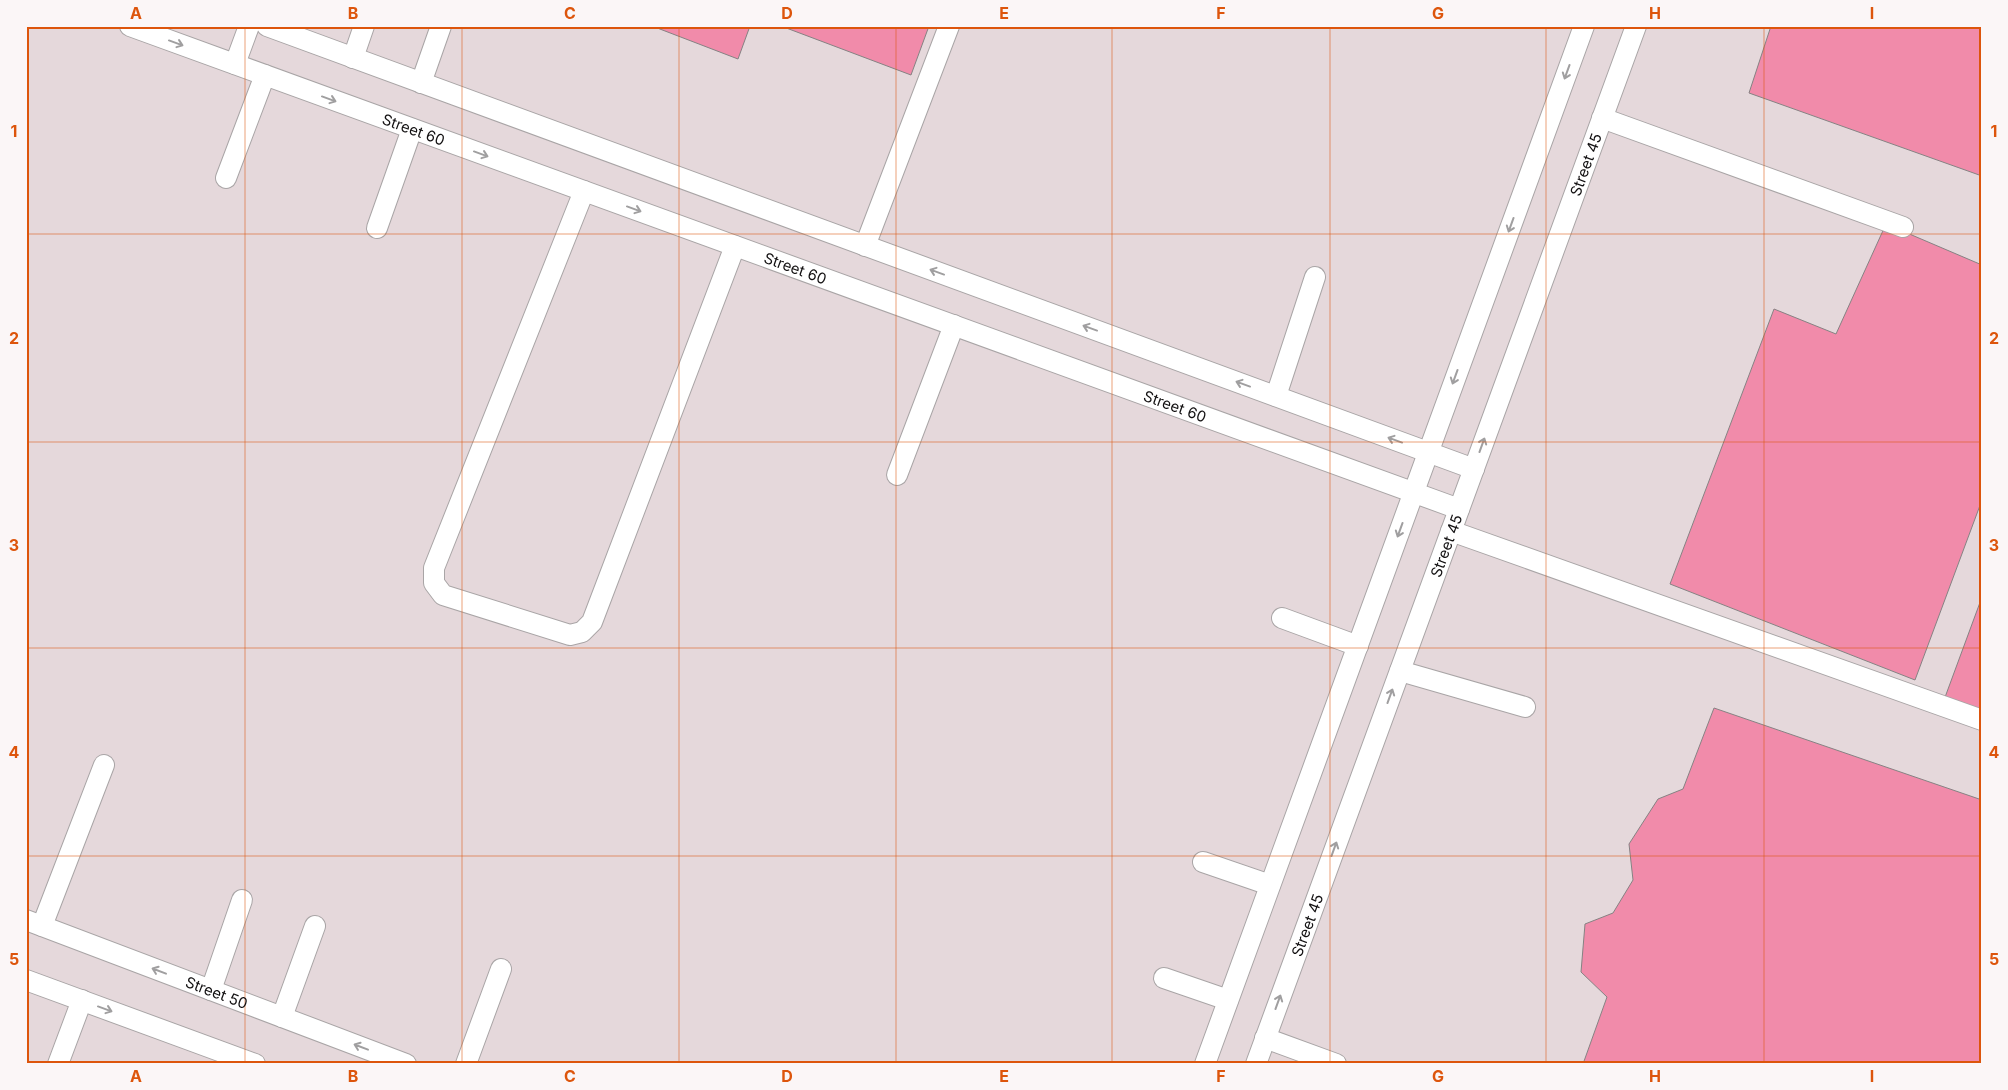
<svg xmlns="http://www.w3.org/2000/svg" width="2008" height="1090" viewBox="0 0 2008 1090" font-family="Inter,sans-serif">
<rect width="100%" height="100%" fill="#eee9ea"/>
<!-- built -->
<path fill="#e5d8db" d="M26,26H1982V1064H26Z"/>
<!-- building -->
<path fill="#f18baa" stroke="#868283" d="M652,26H750L738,59Z
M781,26H929L911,75Z
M1771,26H1982V176L1749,93Z
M1886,224L1982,265V500L1915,680L1670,584L1774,309L1836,334Z
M1982,597V714L1944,700Z
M1714,708L1982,800V1064H1583L1607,997L1581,972L1585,924L1613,913L1633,880L1629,844L1658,799L1683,789Z"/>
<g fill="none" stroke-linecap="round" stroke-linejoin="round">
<defs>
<g id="lane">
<path id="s1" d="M130,26L1459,509"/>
<path d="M267,26L1474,469"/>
<path d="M353,58L364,26"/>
<path d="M235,64L249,26"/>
<path d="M421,83L441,26"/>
<path d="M1602,118L1903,227"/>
<path d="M226,178L265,75"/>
<path d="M584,191L434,568V583L443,595L570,635L582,632L592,622L735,246"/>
<path d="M377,228L412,129"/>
<path d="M865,246L949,26"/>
<path d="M1276,396L1315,277"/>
<path d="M897,475L954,325"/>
<path d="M1451,531L1982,720"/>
<path d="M1282,618L1358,646"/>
<path d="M1400,671L1525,707"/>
<path d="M1203,862L1270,885"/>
<path id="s2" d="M26,920L406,1064"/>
<path d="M42,926L104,765"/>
<path d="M1164,978L1228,1000"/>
<path d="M26,980L255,1064"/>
<path d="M211,990L242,900"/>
<path d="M282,1017L315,926"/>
<path d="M1265,1038L1336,1064"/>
<path d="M58,1064L82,1000"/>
<path d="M466,1064L501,969"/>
<path d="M1205,1064L1584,26"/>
<path id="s3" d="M1256,1064L1636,26"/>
</g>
</defs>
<!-- lane casing -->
<use href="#lane" stroke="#a9a5a6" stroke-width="22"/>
<!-- lane -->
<use href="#lane" stroke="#fff" stroke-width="20"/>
</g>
<!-- one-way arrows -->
<defs><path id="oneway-shaft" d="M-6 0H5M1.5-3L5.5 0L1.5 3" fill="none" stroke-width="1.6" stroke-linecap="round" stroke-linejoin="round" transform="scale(1.25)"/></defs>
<g stroke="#a09fa0">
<use href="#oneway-shaft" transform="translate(176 43) rotate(20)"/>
<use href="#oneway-shaft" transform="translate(1567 72) rotate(110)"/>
<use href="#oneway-shaft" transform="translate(329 99) rotate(20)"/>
<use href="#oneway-shaft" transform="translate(481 154) rotate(20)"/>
<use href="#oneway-shaft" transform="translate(634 209) rotate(20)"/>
<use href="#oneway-shaft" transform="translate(1511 225) rotate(110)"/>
<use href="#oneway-shaft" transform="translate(937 272) rotate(-160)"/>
<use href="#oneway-shaft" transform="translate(1090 328) rotate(-160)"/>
<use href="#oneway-shaft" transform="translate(1455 377) rotate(110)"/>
<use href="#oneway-shaft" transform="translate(1243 384) rotate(-160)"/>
<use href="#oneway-shaft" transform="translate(1395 440) rotate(-160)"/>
<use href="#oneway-shaft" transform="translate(1482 445) rotate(-70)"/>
<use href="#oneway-shaft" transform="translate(1400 530) rotate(110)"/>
<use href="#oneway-shaft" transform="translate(1390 696) rotate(-70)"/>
<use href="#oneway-shaft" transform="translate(1334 849) rotate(-70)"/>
<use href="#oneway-shaft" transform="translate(159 971) rotate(-159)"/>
<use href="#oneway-shaft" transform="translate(1278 1002) rotate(-70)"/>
<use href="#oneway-shaft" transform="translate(105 1009) rotate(20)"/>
<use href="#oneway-shaft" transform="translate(361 1047) rotate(-159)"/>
</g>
<!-- grid -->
<path fill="none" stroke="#dd550c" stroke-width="1" stroke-opacity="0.55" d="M245,26V1064M462,26V1064M679,26V1064M896,26V1064M1112,26V1064M1330,26V1064M1546,26V1064M1764,26V1064M26,234H1982M26,442H1982M26,648H1982M26,856H1982"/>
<g text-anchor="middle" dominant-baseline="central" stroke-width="4.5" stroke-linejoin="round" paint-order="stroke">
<!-- street labels -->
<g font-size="15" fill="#121011" stroke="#fbf6f7">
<text stroke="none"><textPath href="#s1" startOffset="302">Street 60</textPath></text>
<text stroke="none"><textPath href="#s3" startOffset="958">Street 45</textPath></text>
<text stroke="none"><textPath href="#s1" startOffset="708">Street 60</textPath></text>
<text stroke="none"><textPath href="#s1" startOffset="1112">Street 60</textPath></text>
<text stroke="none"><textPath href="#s3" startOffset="552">Street 45</textPath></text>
<text stroke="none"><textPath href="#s3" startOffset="148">Street 45</textPath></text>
<text stroke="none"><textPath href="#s2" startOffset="204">Street 50</textPath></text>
</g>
</g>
<!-- border -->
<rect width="2008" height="1090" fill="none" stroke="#fbf6f7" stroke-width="55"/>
<rect x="28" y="28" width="1952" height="1034" fill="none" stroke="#dd550c" stroke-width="2"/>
<g font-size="16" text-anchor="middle" font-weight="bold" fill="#dd550c">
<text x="136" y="19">A</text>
<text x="353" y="19">B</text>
<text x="570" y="19">C</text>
<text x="787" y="19">D</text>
<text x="1004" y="19">E</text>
<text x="1221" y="19">F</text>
<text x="1438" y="19">G</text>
<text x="1655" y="19">H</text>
<text x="1872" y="19">I</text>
<text x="14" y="137">1</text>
<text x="1994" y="137">1</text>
<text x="14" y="344">2</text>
<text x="1994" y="344">2</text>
<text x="14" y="551">3</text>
<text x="1994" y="551">3</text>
<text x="14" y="758">4</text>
<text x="1994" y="758">4</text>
<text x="14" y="965">5</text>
<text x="1994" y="965">5</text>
<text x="136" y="1082">A</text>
<text x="353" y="1082">B</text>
<text x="570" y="1082">C</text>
<text x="787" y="1082">D</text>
<text x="1004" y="1082">E</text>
<text x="1221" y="1082">F</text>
<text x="1438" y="1082">G</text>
<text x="1655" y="1082">H</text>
<text x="1872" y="1082">I</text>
</g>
</svg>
